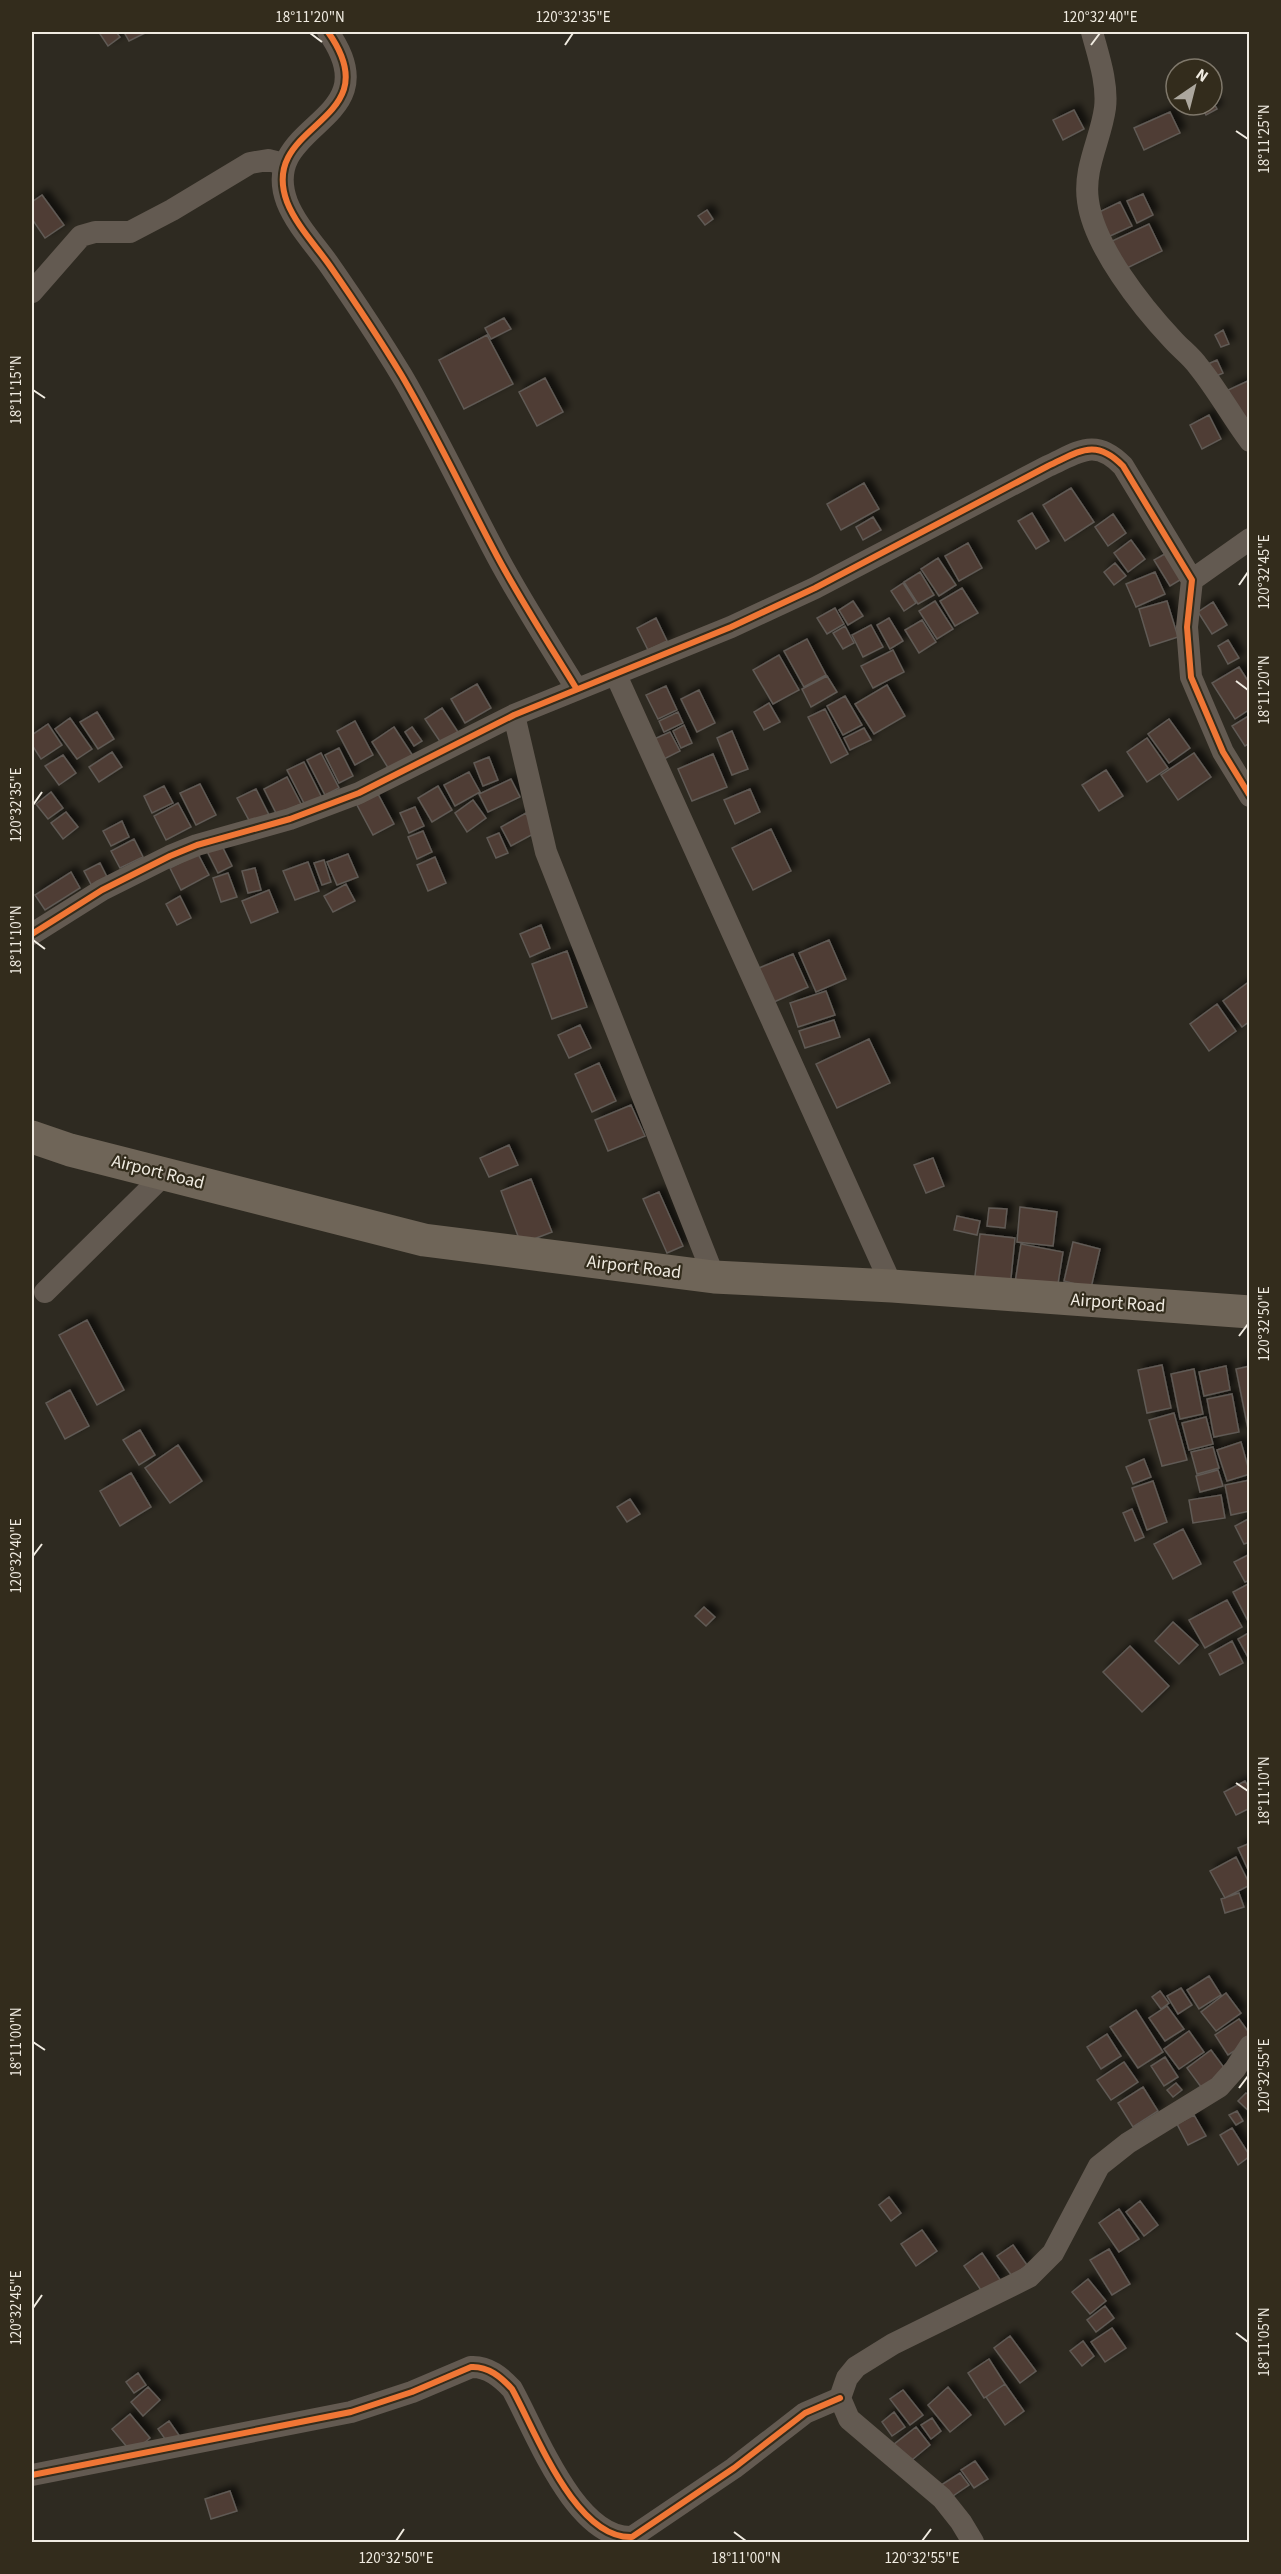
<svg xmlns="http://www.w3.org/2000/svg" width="1281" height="2574" viewBox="0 0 1281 2574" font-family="'Source Sans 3',sans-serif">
<defs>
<filter id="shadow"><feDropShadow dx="5.5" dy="-5.5" stdDeviation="3" flood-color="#0009"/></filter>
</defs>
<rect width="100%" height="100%" fill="#2e2a21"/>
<!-- building -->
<path fill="#4f3e34" stroke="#605a55" stroke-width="1.5" filter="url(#shadow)" d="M103,32H116L120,37L108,46L100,34Z
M124,32H147L129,41Z
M1212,100L1217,109L1206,115L1201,105H1212Z
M1074,110L1084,129L1063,140L1053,120Z
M1170,112L1180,133L1144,150L1134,128Z
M1143,194L1153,215L1137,223L1127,201Z
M42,195L64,225L45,238L32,219V202Z
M1120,202L1132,226L1108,237L1097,213Z
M707,210L713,219L705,225L698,216Z
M1149,224L1162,251L1125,269L1112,241Z
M504,318L511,329L491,339L485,328Z
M1223,330L1229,344L1221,347L1215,335Z
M487,335L513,384L464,409L439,360Z
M1217,360L1223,373L1214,377L1208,364Z
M545,378L563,412L537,426L519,392Z
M1250,380V420L1245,423L1228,390Z
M1209,415L1221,439L1202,449L1190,425Z
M864,483L879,509L841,530L827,504Z
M1071,488L1094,522L1065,541L1043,505Z
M1032,513L1049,541L1036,549L1018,521Z
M1113,514L1126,533L1108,546L1095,527Z
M873,517L881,530L863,540L856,527Z
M1131,540L1145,559L1128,572L1114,553Z
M968,543L982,568L959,581L945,556Z
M1170,551L1185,577L1170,586L1154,560Z
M938,558L956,585L939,596L921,569Z
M1115,563L1126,576L1114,585L1104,572Z
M920,572L934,595L918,604L904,582Z
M1155,572L1165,594L1136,607L1126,584Z
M903,583L916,603L904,611L891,591Z
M962,588L978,613L955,626L940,601Z
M853,601L863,616L848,625L839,610Z
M935,601L953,629L937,639L919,611Z
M1167,601L1178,637L1150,646L1139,609Z
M1213,602L1227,625L1212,634L1198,612Z
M835,608L844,624L827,634L817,618Z
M656,618L667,641L648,650L637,628Z
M889,618L903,641L890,649L877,625Z
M922,620L936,642L919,653L905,630Z
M871,625L883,647L863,657L852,635Z
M845,626L854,643L843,649L833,633Z
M807,639L826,675L804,687L784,651Z
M1228,640L1239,658L1228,664L1218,646Z
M893,650L904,672L873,688L861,666Z
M779,655L799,690L773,704L753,670Z
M1239,667L1250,684V709L1235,719L1212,683Z
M827,676L837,692L811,707L802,689Z
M477,684L491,708L465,723L451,699Z
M887,685L905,716L874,734L855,704Z
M666,686L677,710L658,719L646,695Z
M699,690L715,723L697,732L681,699Z
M845,696L862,725L843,735L827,706Z
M769,703L780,722L764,730L754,712Z
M442,708L458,732L441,743L425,719Z
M825,709L848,754L831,763L808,717Z
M97,712L114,739L98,749L80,722Z
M678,712L683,723L664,732L659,721Z
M1250,715V743L1245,746L1232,726Z
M70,718L92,749L77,759L55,729Z
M1169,719L1190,748L1169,763L1148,734Z
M355,721L373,755L355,765L337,731Z
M48,724L62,745L41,759L32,745V735Z
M684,725L692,743L681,748L673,731Z
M394,727L413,756L390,771L372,742Z
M412,727L422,741L414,746L405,732Z
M864,728L871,740L850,750L844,738Z
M732,731L748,769L732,775L717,738Z
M670,732L680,751L664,759L654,739Z
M1147,738L1168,768L1147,782L1127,752Z
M339,748L353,776L339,783L325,755Z
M112,752L122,767L99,782L89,767Z
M321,753L339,788L325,795L307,760Z
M1194,753L1211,777L1178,800L1161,775Z
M713,754L727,787L692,801L678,769Z
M63,755L76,773L59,785L45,766Z
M489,757L498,780L483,786L474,763Z
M304,762L323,800L307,809L287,770Z
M1106,770L1123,796L1099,811L1082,785Z
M469,772L480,792L455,806L444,785Z
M287,777L301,804L277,815L264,789Z
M511,779L520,797L488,812L479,794Z
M200,784L216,815L196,825L180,793Z
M164,786L173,803L152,813L144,796Z
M438,786L452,810L432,822L418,798Z
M256,789L269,815L251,824L237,798Z
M750,789L760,812L735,824L724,800Z
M51,792L63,808L48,819L36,804Z
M378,794L394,824L373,835L357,805Z
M473,800L486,818L467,832L455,813Z
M178,803L191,827L166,840L154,816Z
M415,807L424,826L409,833L400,813Z
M66,812L78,827L63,839L51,823Z
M526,813L537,832L511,846L501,827Z
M122,821L129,837L111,846L103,831Z
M771,829L791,871L753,890L732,848Z
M423,831L432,852L417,859L408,837Z
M499,833L508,853L496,858L487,838Z
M134,839L143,857L120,868L111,851Z
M221,844L232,866L218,873L207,851Z
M198,854L209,875L181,890L170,868Z
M348,854L358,877L337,885L327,862Z
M435,857L446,883L428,891L417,865Z
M324,860L331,882L322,885L314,863Z
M308,862L319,891L295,900L283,871Z
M100,863L110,883L94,890L84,871Z
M255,868L261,890L248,893L242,871Z
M71,872L80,888L45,910L35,895Z
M228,873L237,897L221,902L213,878Z
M346,884L355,901L333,912L324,896Z
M269,890L278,912L251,923L242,901Z
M180,896L191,918L177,925L166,904Z
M541,925L550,948L530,957L520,934Z
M829,940L846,979L816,992L799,953Z
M567,951L587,1007L552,1019L532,964Z
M793,954L808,987L774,1002L759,968Z
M1250,981V1021L1242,1027L1223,1001Z
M826,991L835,1015L798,1027L790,1003Z
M1217,1004L1236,1031L1209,1051L1190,1024Z
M834,1020L840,1037L805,1048L799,1031Z
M580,1025L591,1048L569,1058L558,1035Z
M869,1039L890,1083L837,1108L816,1064Z
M599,1063L616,1101L592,1112L575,1074Z
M631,1105L645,1136L608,1151L595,1120Z
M509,1145L518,1165L489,1177L480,1158Z
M933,1158L944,1186L926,1193L914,1165Z
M531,1179L552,1232L521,1244L501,1191Z
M659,1192L683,1246L667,1253L643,1199Z
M1020,1207L1057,1212L1053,1246L1017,1242Z
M989,1208L1007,1209L1005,1228L987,1226Z
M957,1216L980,1221L977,1235L954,1230Z
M980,1234L1015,1238L1010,1288L974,1284Z
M1073,1242L1100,1249L1091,1288L1064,1281Z
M1021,1244L1063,1252L1057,1290L1015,1283Z
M87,1320L124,1390L97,1405L59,1335Z
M1162,1365L1171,1408L1147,1413L1138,1370Z
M1226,1366L1230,1390L1204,1396L1199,1372Z
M1250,1366V1429H1248L1236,1369Z
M1194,1369L1203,1414L1180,1419L1171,1374Z
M70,1390L89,1426L65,1439L46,1403Z
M1232,1394L1239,1432L1214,1437L1207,1399Z
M1174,1413L1187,1460L1162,1466L1149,1420Z
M1206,1417L1213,1444L1189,1450L1182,1423Z
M140,1430L155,1455L139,1465L123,1440Z
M1241,1442L1250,1474L1227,1481L1217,1450Z
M178,1445L202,1481L170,1503L145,1468Z
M1213,1447L1219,1468L1197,1474L1191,1452Z
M1144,1459L1151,1477L1133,1484L1126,1467Z
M1218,1470L1223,1486L1200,1492L1196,1476Z
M131,1473L151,1507L120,1526L100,1491Z
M1250,1480V1511L1231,1515L1225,1485Z
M1153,1481L1167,1522L1147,1530L1132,1488Z
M1221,1495L1225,1518L1193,1523L1189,1500Z
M630,1499L640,1514L627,1522L617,1507Z
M1132,1509L1144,1537L1135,1541L1123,1513Z
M1250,1518V1542L1244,1544L1235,1526Z
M1183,1529L1201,1564L1173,1579L1154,1544Z
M1250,1554V1580L1245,1582L1234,1562Z
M1250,1583V1623H1249L1233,1592Z
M1227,1600L1242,1627L1205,1648L1189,1620Z
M704,1607L715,1617L706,1626L695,1616Z
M1173,1622L1198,1645L1179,1664L1155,1641Z
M1250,1632V1661L1238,1639Z
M1232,1641L1243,1663L1220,1675L1209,1654Z
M1130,1646L1169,1686L1142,1712L1103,1672Z
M1245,1781L1250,1790V1808L1236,1815L1224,1792Z
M1250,1843V1874L1238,1848Z
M1236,1857L1250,1885L1225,1898L1210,1871Z
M1239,1893L1244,1907L1225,1913L1221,1899Z
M1209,1976L1221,1995L1199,2009L1187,1990Z
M1181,1988L1192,2005L1178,2014L1167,1996Z
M1160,1991L1169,2003L1161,2009L1152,1997Z
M1226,1993L1241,2013L1216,2031L1201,2012Z
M1167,2006L1184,2029L1165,2041L1149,2018Z
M1136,2010L1163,2052L1138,2068L1110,2027Z
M1239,2019L1250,2034V2041L1228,2055L1215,2035Z
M1189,2031L1204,2052L1179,2069L1164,2049Z
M1107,2034L1121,2056L1101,2069L1087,2047Z
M1211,2050L1228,2073L1204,2091L1187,2068Z
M1165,2057L1178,2077L1164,2086L1151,2066Z
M1124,2062L1138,2082L1111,2100L1097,2080Z
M1176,2083L1182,2090L1173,2097L1167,2090Z
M1143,2087L1158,2111L1133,2127L1118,2103Z
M1246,2093L1250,2096V2112L1238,2101Z
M1237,2111L1243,2121L1236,2125L1229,2115Z
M1194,2115L1206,2136L1188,2145L1177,2124Z
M1232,2128L1250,2156L1238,2165L1220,2135Z
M889,2197L901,2213L891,2221L879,2205Z
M1140,2201L1158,2225L1144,2236L1126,2212Z
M1119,2209L1139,2239L1119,2252L1099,2223Z
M922,2230L937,2251L916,2266L901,2244Z
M1013,2245L1027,2265L1012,2276L997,2256Z
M1109,2249L1130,2284L1112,2295L1090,2260Z
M982,2253L1001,2281L983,2293L964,2266Z
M1088,2279L1106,2301L1090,2314L1072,2292Z
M1105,2306L1114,2318L1096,2332L1087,2320Z
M1112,2328L1126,2348L1105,2362L1091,2342Z
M1010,2336L1036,2371L1020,2383L994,2348Z
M1083,2341L1094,2356L1082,2366L1070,2351Z
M989,2359L1005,2384L984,2398L968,2373Z
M138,2373L146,2385L134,2393L126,2382Z
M1005,2384L1024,2411L1005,2425L986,2397Z
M148,2387L160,2400L143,2416L131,2402Z
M948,2387L971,2415L950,2432L928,2405Z
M903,2390L923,2415L910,2425L890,2399Z
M894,2412L905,2427L892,2436L882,2422Z
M130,2414L150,2438L132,2453L112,2429Z
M932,2418L941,2431L931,2439L921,2425Z
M169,2421L181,2438L170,2446L158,2429Z
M916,2427L930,2445L907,2464L893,2445Z
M975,2461L988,2479L974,2488L961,2470Z
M960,2473L969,2485L947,2500L938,2487Z
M230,2491L237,2511L211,2519L205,2499Z"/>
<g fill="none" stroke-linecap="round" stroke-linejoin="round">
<!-- minor -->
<path stroke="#635a51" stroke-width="22" d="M328,32C393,124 257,121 287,202C296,225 316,246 330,266C355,302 379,338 402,376C436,434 465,496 497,556C521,601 549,644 576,688
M1092,32C1098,55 1108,83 1105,108C1101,139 1083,168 1088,201C1094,247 1142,307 1173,340C1181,349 1191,356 1198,366C1217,389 1232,417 1250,441
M32,292L81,236L95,232H130L172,210L250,163L268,160L284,164
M1192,580L1250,539
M616,675L892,1286
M514,715L546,852L714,1277
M32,934L102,890L170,856L197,845L290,819L359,793L514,715L731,627L815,588L1048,466C1079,452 1095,437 1123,466L1192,580L1187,627L1191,677L1223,752L1250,796
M45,1292L165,1174
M32,2475L351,2412L412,2392L471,2367C488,2366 501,2377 512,2389C536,2432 575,2539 632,2537L734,2468L805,2413L840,2398
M973,2542L961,2522L942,2498L849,2419L840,2398L847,2378L856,2367L893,2344L1029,2277L1053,2253L1099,2166L1128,2143L1219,2087L1235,2069L1250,2046"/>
<!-- secondary -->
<path stroke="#6f6558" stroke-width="33" d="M32,1137L70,1150L424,1240L714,1277L892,1286L1250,1312"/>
<defs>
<path id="cycleway" d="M328,32C393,124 257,121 287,202C296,225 316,246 330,266C355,302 379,338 402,376C436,434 465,496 497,556C521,601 549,644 576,688
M32,934L102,890L170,856L197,845L290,819L359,793L514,715L731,627L815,588L1048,466C1079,452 1095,437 1123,466L1192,580L1187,627L1191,677L1223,752L1250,796
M32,2475L351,2412L412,2392L471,2367C488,2366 501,2377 512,2389C536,2432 575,2539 632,2537L734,2468L805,2413L840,2398"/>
</defs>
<!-- cycleway casing -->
<use href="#cycleway" stroke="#332c1c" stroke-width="10"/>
<!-- cycleway -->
<use href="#cycleway" stroke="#f07635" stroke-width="6"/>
</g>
<!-- ticks -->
<path fill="none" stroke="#f0ebe1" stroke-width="2" d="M310,33L322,42M565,45L573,33M1091,45L1100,33M1236,131L1248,139M33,390L45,398M1239,585L1248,572M1236,681L1248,690M33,805L42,792M33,940L45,949M1239,1336L1248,1324M33,1556L42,1544M1236,1783L1248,1791M33,2042L45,2050M1239,2088L1248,2076M33,2308L42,2295M1236,2333L1248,2342M734,2532L746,2541M396,2541L404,2529M922,2541L931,2529"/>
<g text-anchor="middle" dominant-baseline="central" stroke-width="4.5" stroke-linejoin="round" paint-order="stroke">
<!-- street labels -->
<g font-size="18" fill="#f0ebe1" stroke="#332c1c">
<text transform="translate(158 1172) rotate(14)">Airport Road</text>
<text transform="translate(634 1267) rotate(7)">Airport Road</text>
<text transform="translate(1118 1303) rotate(4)">Airport Road</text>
</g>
</g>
<!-- border -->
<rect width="1281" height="2574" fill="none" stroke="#332c1c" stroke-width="66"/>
<!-- north arrow -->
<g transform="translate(1194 87) rotate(35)"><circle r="28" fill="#332c1c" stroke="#7f786b" stroke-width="1.5"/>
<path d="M0-4.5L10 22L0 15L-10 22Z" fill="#aca79e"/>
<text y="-9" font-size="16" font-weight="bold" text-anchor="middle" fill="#f0ebe1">N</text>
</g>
<rect x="33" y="33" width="1215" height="2508" fill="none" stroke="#f0ebe1" stroke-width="2"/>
<g font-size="15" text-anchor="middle" fill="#f0ebe1">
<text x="310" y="22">18°11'20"N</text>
<text x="573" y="22">120°32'35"E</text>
<text x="1100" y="22">120°32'40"E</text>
<text transform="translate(1264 139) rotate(-90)" y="5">18°11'25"N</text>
<text transform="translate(16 390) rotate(-90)" y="5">18°11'15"N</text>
<text transform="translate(1264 572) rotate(-90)" y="5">120°32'45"E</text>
<text transform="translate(1264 690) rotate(-90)" y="5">18°11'20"N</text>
<text transform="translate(16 805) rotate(-90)" y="5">120°32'35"E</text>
<text transform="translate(16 940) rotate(-90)" y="5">18°11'10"N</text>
<text transform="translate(1264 1324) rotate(-90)" y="5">120°32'50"E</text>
<text transform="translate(16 1556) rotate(-90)" y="5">120°32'40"E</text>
<text transform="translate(1264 1791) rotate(-90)" y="5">18°11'10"N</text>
<text transform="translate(16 2042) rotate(-90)" y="5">18°11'00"N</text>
<text transform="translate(1264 2076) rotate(-90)" y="5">120°32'55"E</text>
<text transform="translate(16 2308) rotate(-90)" y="5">120°32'45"E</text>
<text transform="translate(1264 2342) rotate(-90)" y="5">18°11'05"N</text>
<text x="396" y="2563">120°32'50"E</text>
<text x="746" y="2563">18°11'00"N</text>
<text x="922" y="2563">120°32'55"E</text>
</g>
</svg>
